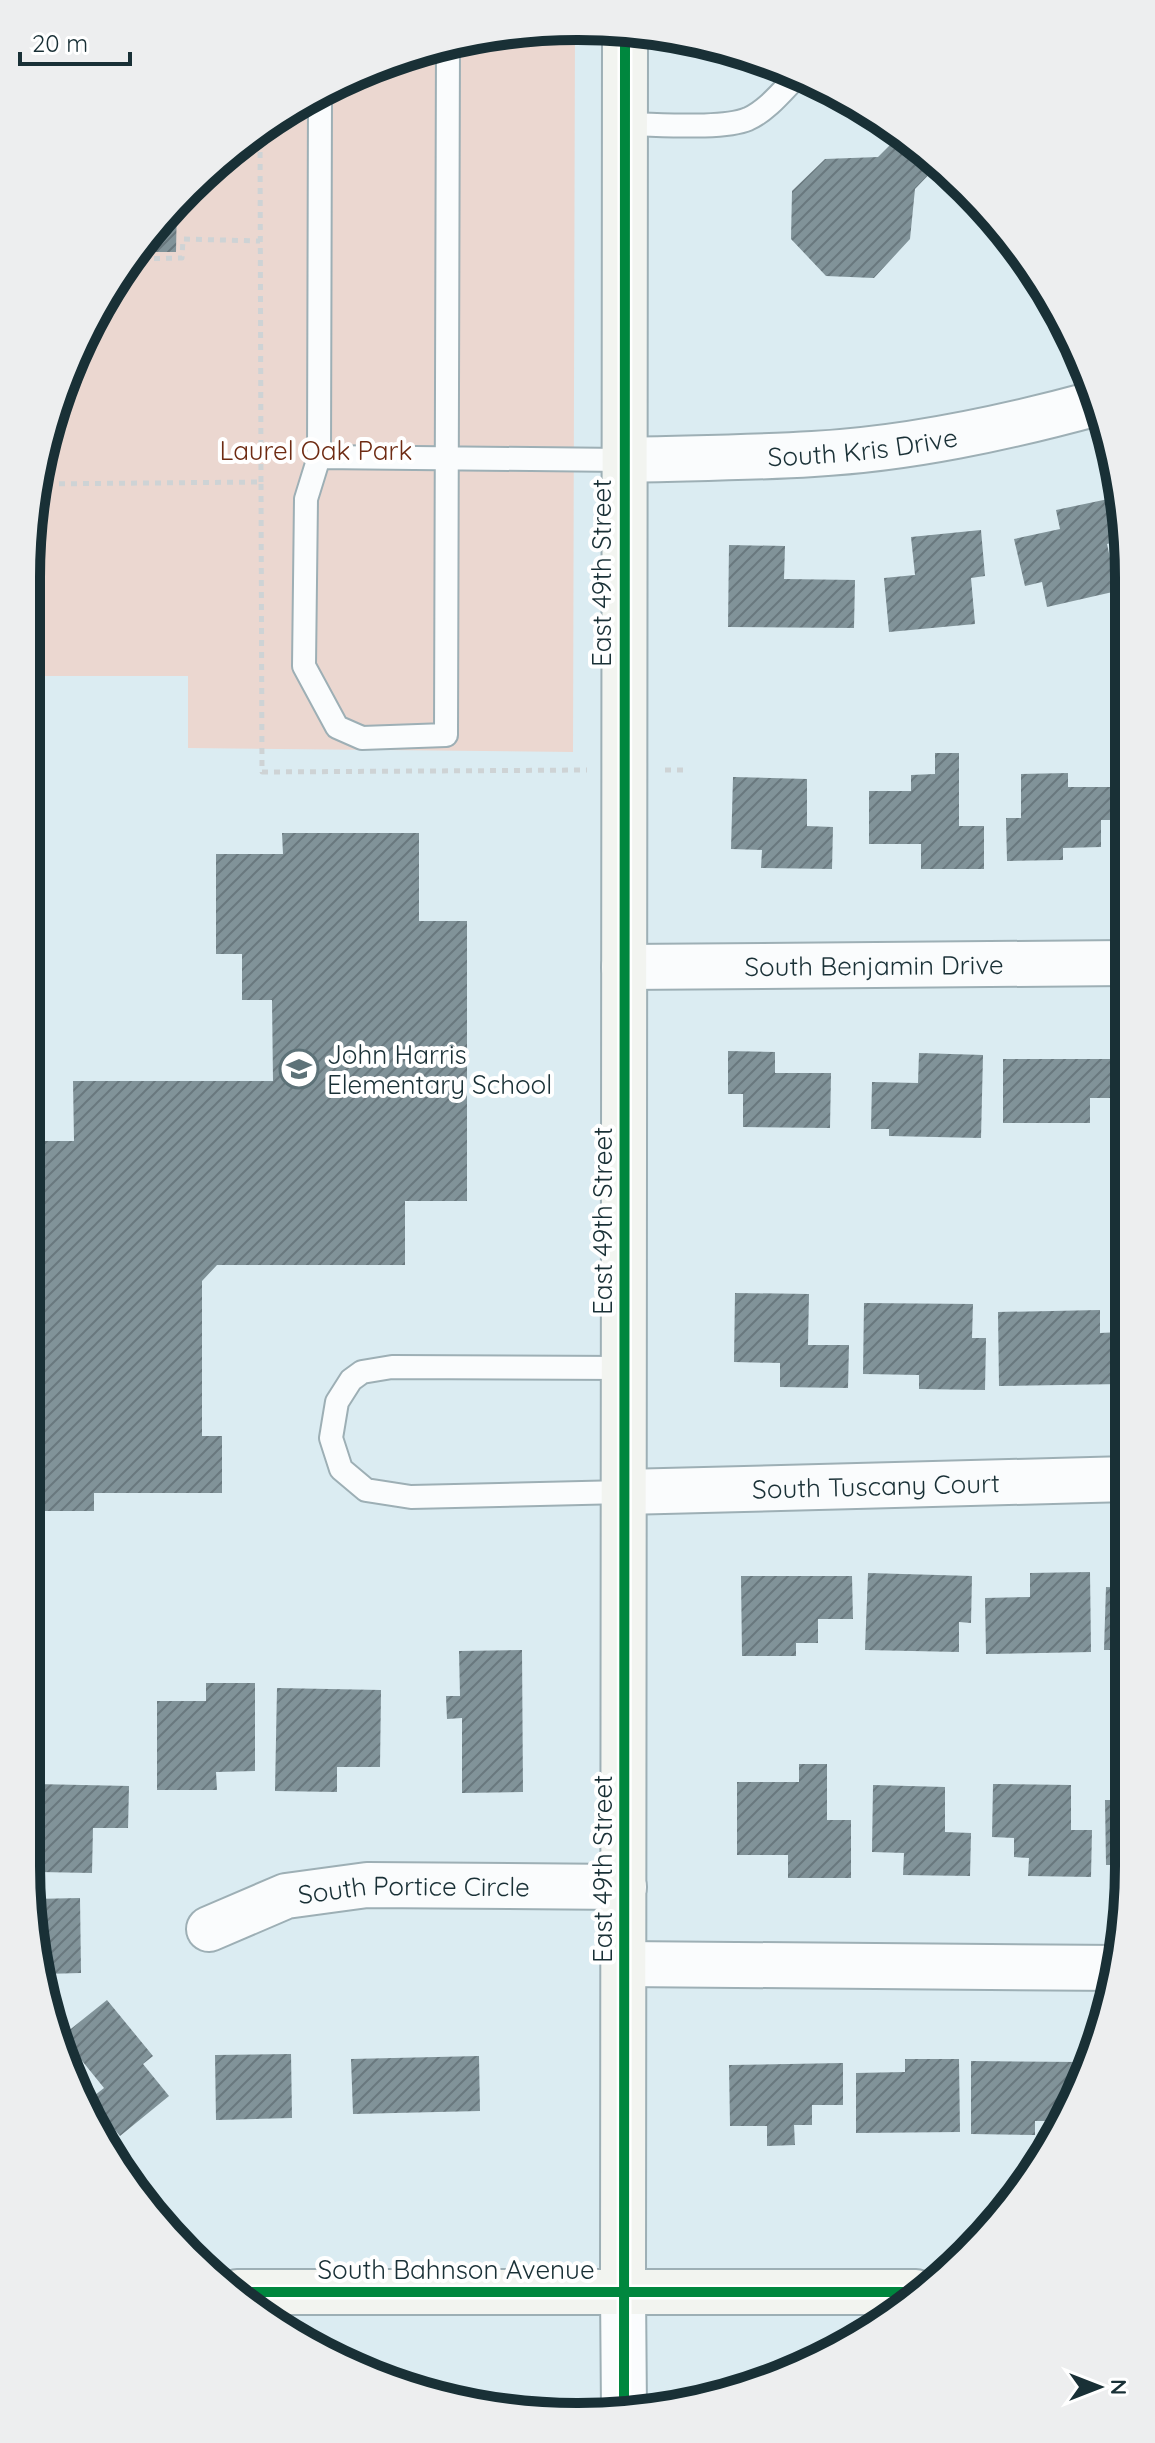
<svg xmlns="http://www.w3.org/2000/svg" width="1155" height="2443" viewBox="0 0 1155 2443" font-family="Quicksand,sans-serif">
<defs>
<pattern id="building-hatch" width="6" height="6" patternUnits="userSpaceOnUse" patternTransform="scale(2)"><rect width="6" height="6" fill="#819399"/><path d="M-1 1l2-2M0 6l6-6M5 7l2-2" fill="none" stroke="#69787e"/></pattern>
</defs>
<rect width="100%" height="100%" fill="#dbecf2"/>
<!-- park -->
<path fill="#ebd7d0" d="M575,26L573,752L188,748V676H26V577L37,469L68,366L119,271L188,187L271,119L367,68L470,37Z"/>
<!-- building -->
<path fill="url(#building-hatch)" d="M902,133L914,140L938,165L915,189L910,239L874,278L826,276L791,239L792,191L825,159L878,157Z
M177,201L176,252H138V248Z
M1113,498L1122,540L1107,544L1117,591L1047,607L1042,582L1025,586L1014,539L1060,529L1056,510Z
M981,530L985,576L971,578L975,624L889,632L884,578L915,575L911,537Z
M729,545L785,546L784,579L855,580L854,628L728,627Z
M935,753H959V826H984V869H921V844H869V791H911V775L935,774Z
M1068,773V787H1118L1119,820H1101V847L1063,848V860L1007,861L1006,818H1021V774Z
M733,777L807,779V826L833,827L832,869L761,868L762,850L731,849Z
M282,833H419V921H467V1201H405V1265H217L202,1281V1436H222V1493H94V1511H32V1524H26V1141H74L73,1081H273L272,1000H242V954H216V854H283Z
M728,1051L775,1052V1073H831L830,1128L743,1127V1094H728Z
M919,1053L983,1055L981,1138L889,1136V1129H871L872,1082L918,1083Z
M1003,1059H1117V1098H1090V1123H1003Z
M735,1293L809,1294L808,1345H849L848,1388L780,1387V1363L734,1362Z
M864,1303L973,1304L972,1338H986L985,1390L919,1389V1375L863,1374Z
M1100,1310V1333L1121,1332L1122,1384L999,1386L998,1312Z
M1090,1572L1091,1652L986,1654L985,1598L1030,1597V1573Z
M868,1573L972,1576L971,1623L959,1622V1652L865,1650Z
M741,1576H852L853,1619H818V1643H796V1656H742Z
M1106,1587L1128,1588V1650H1104Z
M522,1650L523,1792L462,1793V1718L447,1719L446,1696H460L459,1651Z
M206,1683H255V1771L216,1772L217,1790H157V1701H206Z
M277,1688L381,1690L380,1767H337V1792L275,1791Z
M799,1764H827V1820H851V1878H788V1855H737V1782H799Z
M35,1784L129,1786L128,1828H93L92,1873L40,1872L41,1836H33Z
M993,1784L1071,1785V1830H1092L1091,1877L1028,1876L1029,1858L1014,1857V1838L992,1837Z
M873,1785L945,1787V1832L971,1833L970,1876L903,1875L904,1853L872,1852Z
M1105,1800H1129V1865H1106Z
M80,1898L81,1973L44,1974L33,1899Z
M107,2000L153,2056L143,2064L169,2096L120,2136L90,2099L104,2088L62,2036Z
M291,2054L292,2118L216,2120L215,2055Z
M479,2056L480,2111L353,2114L351,2059Z
M905,2059H959L960,2132L856,2133V2073L905,2072Z
M971,2061L1080,2062V2090L1063,2121H1035V2135L971,2134Z
M843,2063V2105H812V2125H794L795,2145L767,2146V2126H730L729,2065Z"/>
<g fill="none" stroke-linecap="round" stroke-linejoin="round">
<defs>
<path id="lane" d="M320,93L319,457L306,499L304,666L337,727L362,738L446,735L448,43
M624,124C655,124 722,130 748,119C768,110 784,89 799,74
M319,457L623,460
M624,1368L392,1367L362,1372L351,1380L337,1402L331,1438L341,1469L366,1490L411,1497L624,1492"/>
<g id="street">
<path id="s1" d="M623,460C686,458 750,458 813,454C909,449 1005,428 1097,403"/>
<path id="s2" d="M624,967L1126,963"/>
<path id="s3" d="M624,1492L1128,1479"/>
<path id="s4" d="M209,1929L286,1896L367,1885L624,1887"/>
<path d="M624,1964L1119,1968"/>
<path d="M623,2291L624,2411"/>
</g>
<path id="secondary" d="M623,2291L625,31
M237,2292H916"/>
</defs>
<!-- lane casing -->
<use href="#lane" stroke="#9dafb5" stroke-width="26"/>
<!-- street casing -->
<use href="#street" stroke="#9dafb5" stroke-width="48"/>
<!-- secondary casing -->
<use href="#secondary" stroke="#9dafb5" stroke-width="48"/>
<!-- path -->
<path stroke="#ced3d5" stroke-width="5" stroke-dasharray="6 6" stroke-linecap="butt" d="M260,128L261,482
M131,256L135,259L182,258L183,239L260,241
M35,484L261,482L262,772L587,770
M665,770H688"/>
<!-- lane -->
<use href="#lane" stroke="#fafcfd" stroke-width="22"/>
<!-- street -->
<use href="#street" stroke="#fafcfd" stroke-width="44"/>
<!-- secondary -->
<use href="#secondary" stroke="#f2f4f0" stroke-width="44"/>
<defs>
<path id="cycleway" d="M237,2292H916
M624,2411L625,31"/>
</defs>
<!-- cycleway casing -->
<use href="#cycleway" stroke="#fff" stroke-width="15"/>
<!-- cycleway -->
<use href="#cycleway" stroke="#00873e" stroke-width="10"/>
</g>
<!-- icons -->
<defs>
<symbol id="school-ring" viewBox="-11 -11 22 22"><circle r="9.5" fill="#fff" stroke="#5d7278" stroke-width="1.5"/><path d="M0-5L7-2L0 1L-7-2ZM-4 1L0 2.5L4 1V4Q0 6-4 4Z" fill="#5d7278"/></symbol>
</defs>
<g fill-rule="evenodd">
<use href="#school-ring" x="277" y="1047" width="44" height="44"/>
</g>
<g text-anchor="middle" dominant-baseline="central" stroke-width="8" stroke-linejoin="round" paint-order="stroke">
<!-- street labels -->
<g font-size="26" fill="#193036" stroke="#fff">
<text stroke="none"><textPath href="#s1" startOffset="240">South Kris Drive</textPath></text>
<text transform="translate(601 573) rotate(-90)">East 49th Street</text>
<text stroke="none"><textPath href="#s2" startOffset="250">South Benjamin Drive</textPath></text>
<text transform="translate(602 1221) rotate(-90)">East 49th Street</text>
<text stroke="none"><textPath href="#s3" startOffset="252">South Tuscany Court</textPath></text>
<text transform="translate(602 1869) rotate(-90)">East 49th Street</text>
<text stroke="none"><textPath href="#s4" startOffset="212">South Portice Circle</textPath></text>
<text x="456" y="2269">South Bahnson Avenue</text>
</g>
<!-- park labels -->
<g font-size="26" fill="#6e2b13" stroke="#fff">
<text x="316" y="450">Laurel Oak Park</text>
</g>
<!-- poi labels -->
<g font-size="26" fill="#193036" stroke="#fff" text-anchor="start">
<text x="327" y="1054">John Harris<tspan x="327" dy="30">Elementary School</tspan></text>
</g>
</g>
<!-- crop -->
<path d="M0 0H1155V2443H0ZM577 40H578A537 537 0 0 1 1115 577V1866A537 537 0 0 1 578 2403H577A537 537 0 0 1 40 1866V577A537 537 0 0 1 577 40Z" fill="#edeeef" fill-rule="evenodd"/>
<path fill="none" stroke="#193036" stroke-width="10" d="M577 40H578A537 537 0 0 1 1115 577V1866A537 537 0 0 1 578 2403H577A537 537 0 0 1 40 1866V577A537 537 0 0 1 577 40Z"/>
<!-- north arrow -->
<g transform="translate(1099 2387) rotate(90)" stroke="#ffffff" stroke-width="6" paint-order="stroke">
<path d="M0-6L14 30L0 20L-14 30Z" fill="#193036"/>
<text y="-12" font-size="22" font-weight="bold" text-anchor="middle" fill="#193036">N</text>
</g>
<!-- scale -->
<path d="M20 52v12h110v-12" fill="none" stroke="#193036" stroke-width="4"/>
<text x="32" y="52" font-size="24" fill="#193036" stroke="#ffffff" stroke-width="6" paint-order="stroke">20 m</text>
</svg>
